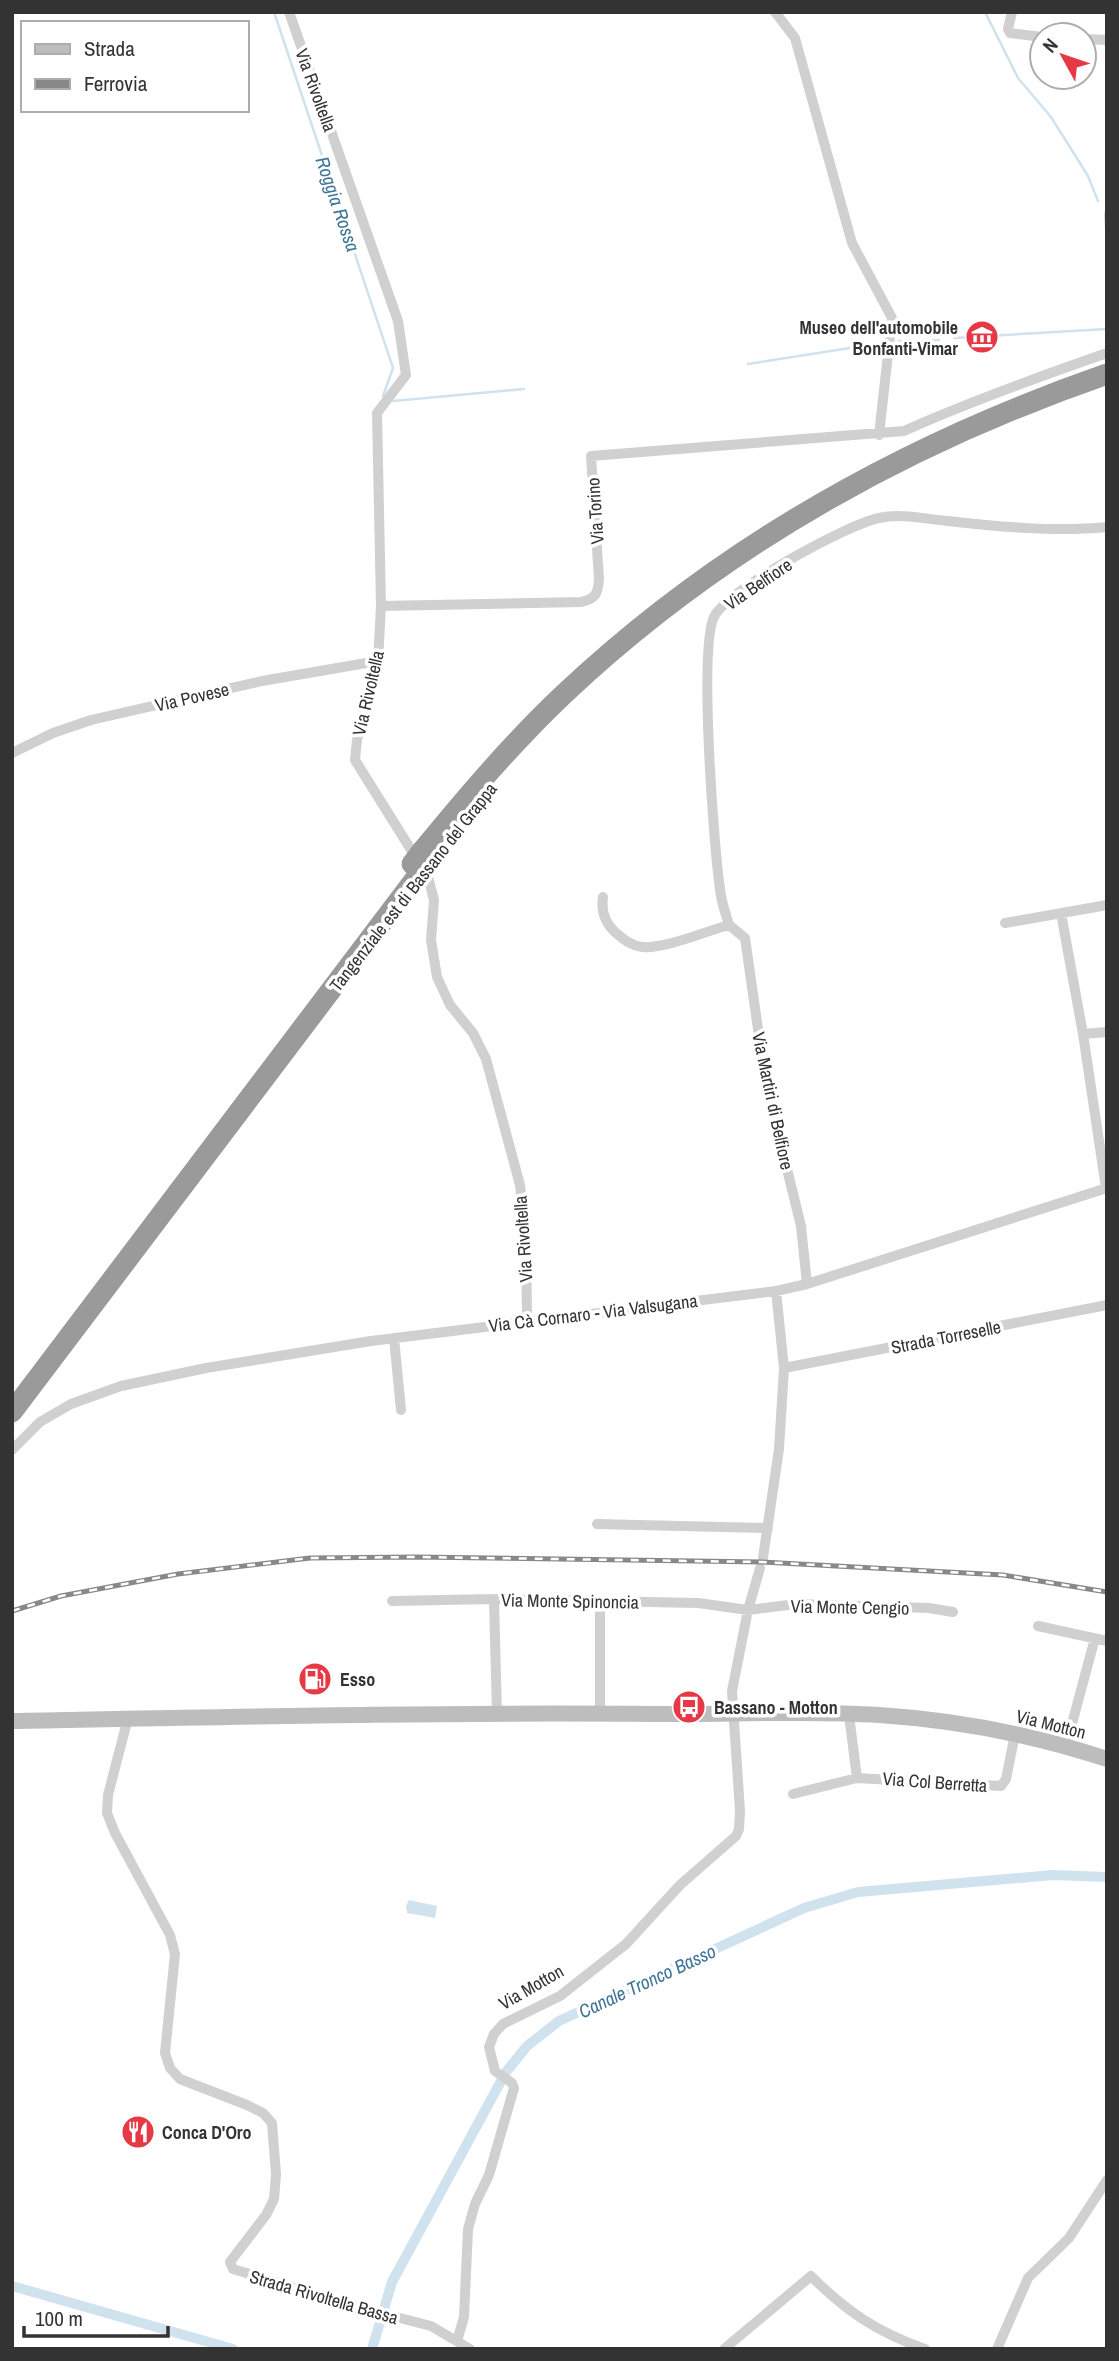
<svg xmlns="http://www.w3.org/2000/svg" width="1119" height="2361" viewBox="0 0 1119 2361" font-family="'Archivo Narrow',sans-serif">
<rect width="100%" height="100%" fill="#fff"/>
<!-- water -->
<path fill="#cfe2ee" d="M409,1900L437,1906L435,1918L407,1913L406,1906Z"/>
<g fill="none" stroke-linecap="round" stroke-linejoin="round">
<!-- stream -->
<path stroke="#cfe2ee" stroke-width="2.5" d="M274,12L393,368L383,396
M985,12L1018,78L1051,117L1088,176L1098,201
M1105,213L1107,240
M954,338L1106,329L1107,311
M899,341L939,340
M748,364L882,343
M393,401L524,389"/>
<!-- canal -->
<path stroke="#cfe2ee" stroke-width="10" d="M12,2286L233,2349
M372,2349L392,2282L506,2072L527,2046L559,2021L804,1908L858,1892L1053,1875L1107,1877"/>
<!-- street -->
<path stroke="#d0d0d0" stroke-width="10" d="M289,12L398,321L406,375L377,413L381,606L378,661L357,740L355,760L428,877L434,900L431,940L437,977L450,1005L473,1033L486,1059L520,1185L526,1241L527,1320
M775,12L795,38L852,243L892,318L879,435
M1012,12L1008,29L1010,33L1042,37
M1084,39L1107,40
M381,606L581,602C596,599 598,593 599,579L591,456L904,431C971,401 1038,377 1107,353
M12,753L53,733L91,720L262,681L378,661
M603,897C601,911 604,922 615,932C623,939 631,946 643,947C665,949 706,931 729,925
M1061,913L1083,1034L1106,1188
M1005,923L1107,905
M729,925C726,914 721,902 720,889C714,849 698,641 715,615C733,587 846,525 879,518C901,513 925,519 948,521C1000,527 1054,532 1107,527
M729,925L745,938L758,1029L773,1112L801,1226L807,1284
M1083,1034L1107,1032
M394,1338L401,1410
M784,1368L1107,1305
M12,1450L40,1422L71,1404L121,1386L206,1368L371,1341L776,1291L807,1284L1107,1188
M597,1524L768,1528
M763,1558L779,1449L784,1368L776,1291
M494,1599L497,1715
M392,1601L494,1599L698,1603L748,1610L796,1604L929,1608L953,1612
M1038,1626L1107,1641
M600,1714V1601
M849,1715L857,1778
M128,1718L108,1795L107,1813L115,1833L170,1935L175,1954L165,2053L170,2068L180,2079L247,2105L263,2113L272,2123L276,2174L274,2199L266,2215L230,2262L233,2269L357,2307L431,2326L470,2349
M1066,1746L1095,1638
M793,1794L857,1778L1001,1786L1006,1779L1015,1734
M457,2341L464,2317L468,2229L475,2204L489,2175L514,2088L512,2083L495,2071L489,2047L494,2034L503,2024L560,1996L626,1944L680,1885L736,1836L739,1829L740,1811L732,1691L748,1610L760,1568
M724,2349L811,2276C847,2312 877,2332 925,2349
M997,2349L1028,2278L1069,2238L1107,2180"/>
<!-- secondary -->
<path stroke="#bdbdbd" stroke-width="16" d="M12,1721C226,1717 440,1712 653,1714C728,1715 804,1710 879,1715C956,1720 1034,1735 1107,1759"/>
<!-- highway -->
<path stroke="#9a9a9a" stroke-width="21" d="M422,851C467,796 513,742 564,694C720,547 905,444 1107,374
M12,1412L418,875"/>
<defs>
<path id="rail" d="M12,1611L61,1596L178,1574L310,1558L415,1557L762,1562L1003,1575L1107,1592"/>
</defs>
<!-- rail casing -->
<use href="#rail" stroke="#888" stroke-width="5"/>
<!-- rail -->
<use href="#rail" stroke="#fff" stroke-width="2.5" stroke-dasharray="8" stroke-linecap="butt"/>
<!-- highway-bridge -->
<path stroke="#9a9a9a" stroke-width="21" d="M412,864L422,851"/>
</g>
<!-- icons -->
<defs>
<symbol id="museum-disc" viewBox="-11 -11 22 22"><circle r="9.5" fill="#e63946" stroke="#fff"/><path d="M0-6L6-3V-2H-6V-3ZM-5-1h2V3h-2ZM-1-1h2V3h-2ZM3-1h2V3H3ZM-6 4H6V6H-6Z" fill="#fff"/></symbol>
<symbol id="fuel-disc" viewBox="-11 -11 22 22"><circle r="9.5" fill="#e63946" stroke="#fff"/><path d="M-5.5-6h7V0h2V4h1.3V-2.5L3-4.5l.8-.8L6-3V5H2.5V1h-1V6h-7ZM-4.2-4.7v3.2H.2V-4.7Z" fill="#fff"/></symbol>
<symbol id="bus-disc" viewBox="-11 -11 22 22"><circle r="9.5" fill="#e63946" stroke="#fff"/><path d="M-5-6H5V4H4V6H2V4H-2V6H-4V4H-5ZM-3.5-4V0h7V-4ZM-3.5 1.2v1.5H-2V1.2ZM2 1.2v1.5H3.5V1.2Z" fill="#fff"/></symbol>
<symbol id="restaurant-disc" viewBox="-11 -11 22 22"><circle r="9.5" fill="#e63946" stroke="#fff"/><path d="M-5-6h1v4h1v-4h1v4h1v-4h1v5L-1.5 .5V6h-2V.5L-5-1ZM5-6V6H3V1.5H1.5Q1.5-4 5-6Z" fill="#fff"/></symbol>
</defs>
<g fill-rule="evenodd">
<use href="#museum-disc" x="963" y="318" width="38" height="38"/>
<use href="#fuel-disc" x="296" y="1660" width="38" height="38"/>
<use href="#bus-disc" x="670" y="1688" width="38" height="38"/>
<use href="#restaurant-disc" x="119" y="2113" width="38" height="38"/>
</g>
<g text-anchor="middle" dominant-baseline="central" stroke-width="7" stroke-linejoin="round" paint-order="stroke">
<!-- street labels -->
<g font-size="18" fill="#333" stroke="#fff">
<text transform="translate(316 90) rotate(70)">Via Rivoltella</text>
<text transform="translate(595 511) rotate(-94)">Via Torino</text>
<text transform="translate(758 584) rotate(-34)">Via Belfiore</text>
<text transform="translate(368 693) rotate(-77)">Via Rivoltella</text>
<text transform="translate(192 697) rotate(-13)">Via Povese</text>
<text transform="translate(413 887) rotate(-52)">Tangenziale est di Bassano del Grappa</text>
<text transform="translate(773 1101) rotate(78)">Via Martiri di Belfiore</text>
<text transform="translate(523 1239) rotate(-94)">Via Rivoltella</text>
<text transform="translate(593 1313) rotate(-7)">Via Cà Cornaro - Via Valsugana</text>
<text transform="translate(946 1337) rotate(-11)">Strada Torreselle</text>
<text transform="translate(570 1601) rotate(1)">Via Monte Spinoncia</text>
<text transform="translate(850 1607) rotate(1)">Via Monte Cengio</text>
<text transform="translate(1051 1724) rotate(14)">Via Motton</text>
<text transform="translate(935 1782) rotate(4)">Via Col Berretta</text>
<text transform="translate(531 1987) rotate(-30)">Via Motton</text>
<text transform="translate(324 2297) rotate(16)">Strada Rivoltella Bassa</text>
</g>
<!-- poi labels -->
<g font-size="18" font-weight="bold" fill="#333" stroke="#fff" text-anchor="start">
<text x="958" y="327" text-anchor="end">Museo dell'automobile<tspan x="958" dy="21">Bonfanti-Vimar</tspan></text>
<text x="340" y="1679">Esso</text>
<text x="714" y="1707">Bassano - Motton</text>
<text x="162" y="2132">Conca D'Oro</text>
</g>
<!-- water labels -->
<g font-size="19" font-style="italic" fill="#3f7597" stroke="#fff">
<text transform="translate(338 204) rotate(71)">Roggia Rossa</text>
<text transform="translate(647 1981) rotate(-25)">Canale Tronco Basso</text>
</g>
</g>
<!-- border -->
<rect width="1119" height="2361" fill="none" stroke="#333333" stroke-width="28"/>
<!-- legend -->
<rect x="21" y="21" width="228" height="91" fill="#ffffff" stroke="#adadad" stroke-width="2"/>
<rect x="35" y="44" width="35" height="10" fill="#bdbdbd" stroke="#adadad" stroke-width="2"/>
<text x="84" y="56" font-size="21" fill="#333333">Strada</text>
<rect x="35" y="79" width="35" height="10" fill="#888888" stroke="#adadad" stroke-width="2"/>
<text x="84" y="91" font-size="21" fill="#333333">Ferrovia</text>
<!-- north arrow -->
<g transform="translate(1063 56) rotate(310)"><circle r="33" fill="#ffffff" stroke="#adadad" stroke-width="2"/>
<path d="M0-5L12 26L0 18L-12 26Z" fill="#e63946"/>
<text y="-10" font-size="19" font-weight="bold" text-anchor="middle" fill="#333333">N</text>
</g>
<!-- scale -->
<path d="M24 2326v10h144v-10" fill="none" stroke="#333333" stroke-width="3.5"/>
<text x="35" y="2326" font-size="21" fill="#333333" stroke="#ffffff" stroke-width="5" paint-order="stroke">100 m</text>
</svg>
